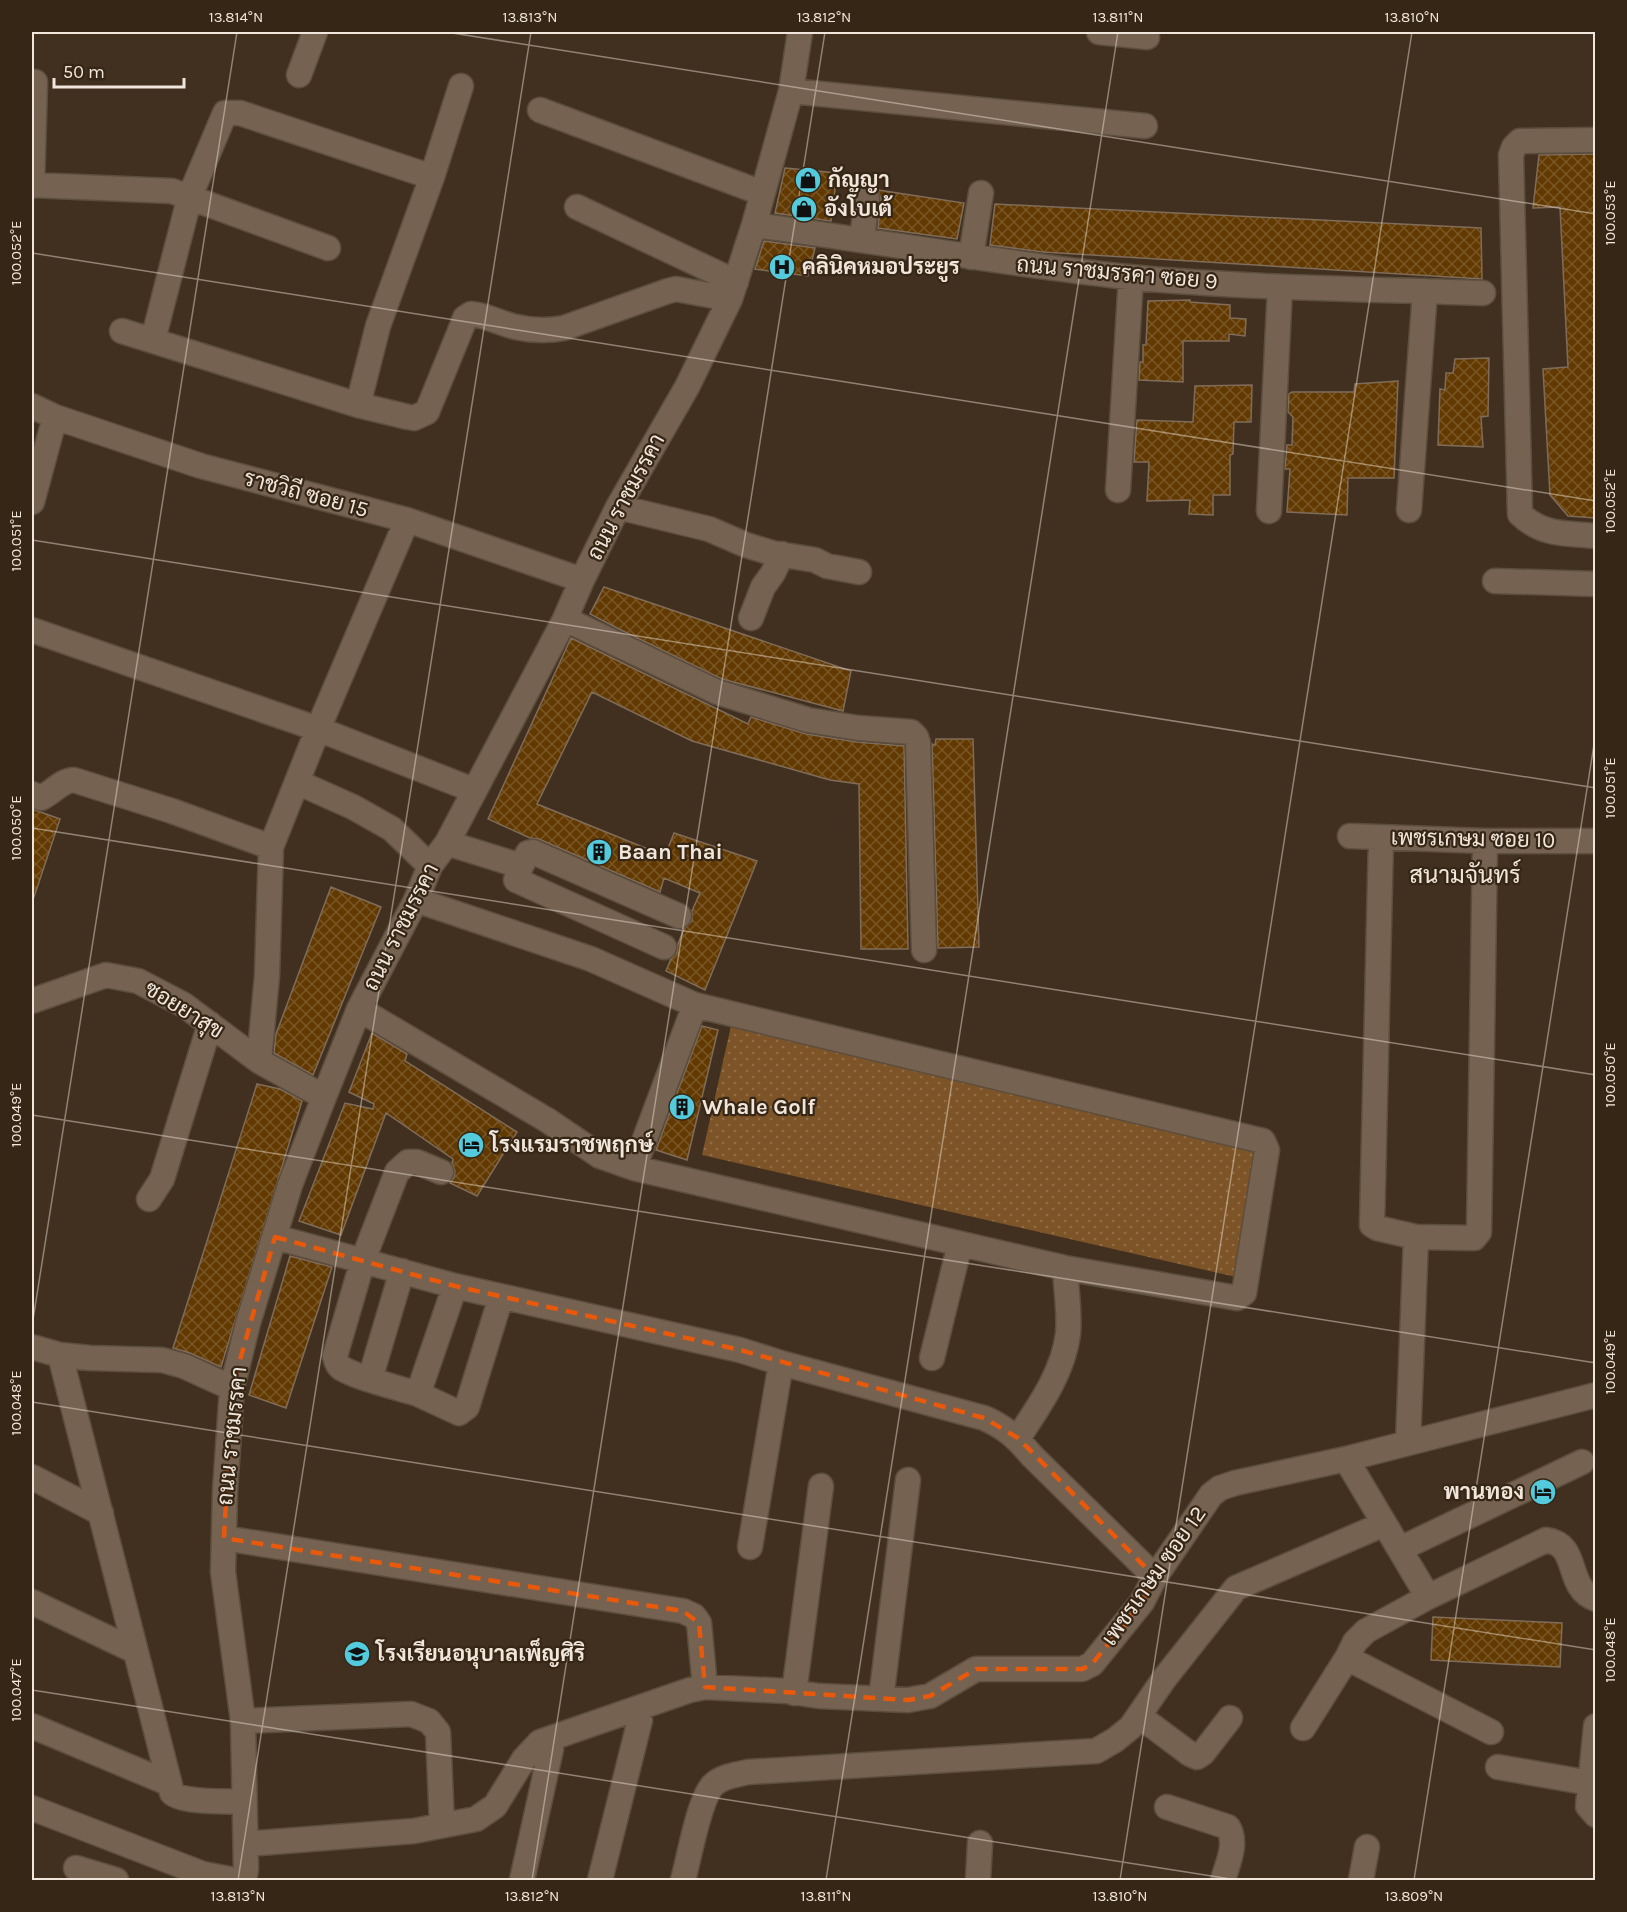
<svg xmlns="http://www.w3.org/2000/svg" width="1627" height="1912" viewBox="0 0 1627 1912" font-family="Karla,Sarabun,sans-serif">
<defs>
<pattern id="grass-dots" width="8" height="8" patternUnits="userSpaceOnUse" patternTransform="scale(1.5)"><rect width="8" height="8" fill="#7d5427"/><path d="M2 2h.1M6 6h.1" fill="none" stroke="#906d46" stroke-width="1.8" stroke-linecap="round"/></pattern>
<pattern id="building-cross-hatch" width="8" height="8" patternUnits="userSpaceOnUse" patternTransform="scale(1.5)"><rect width="8" height="8" fill="#613901"/><path d="M0 0l8 8M0 8l8-8" fill="none" stroke="#785625"/></pattern>
</defs>
<rect width="100%" height="100%" fill="#41301f"/>
<!-- grass -->
<path fill="url(#grass-dots)" d="M733,1017L1262,1146L1236,1277L702,1155Z"/>
<!-- building -->
<path fill="url(#building-cross-hatch)" stroke="#806c5a" stroke-width="1.5" d="M1596,154V518L1568,516L1550,495L1543,369L1568,367L1560,207L1533,208L1539,155Z
M785,168L837,173L831,221L775,213Z
M878,190L964,203L957,239L878,228L881,200Z
M995,204L1481,228L1482,279L1043,252L990,245Z
M764,241L815,248L808,276L755,269Z
M1190,300V302L1230,305V318L1246,319L1245,336L1229,334V341H1183V382L1139,380L1140,362H1143V345H1146L1148,301Z
M1489,358L1488,416L1481,417L1483,447L1438,445L1440,389L1445,390L1446,373H1453L1455,359Z
M1398,381L1394,478H1348L1347,515L1287,512L1290,469H1285L1287,445H1292L1293,417L1288,412L1289,394L1292,392H1354L1355,384Z
M1252,385L1251,422H1234L1233,454L1230,455V495H1213V515L1189,514L1190,500L1147,501L1149,462H1134L1137,420L1193,422L1195,386Z
M604,587L851,671L843,711L722,679L623,631L590,614Z
M571,638L748,724L751,717L806,734L857,742L904,746L908,949H861L859,784L830,780L692,741L592,692L537,804L665,856L674,833L757,861L705,990L666,971L671,959L677,952L678,944L684,929L692,921V911L700,893L664,878L660,892L539,839L530,838L488,819Z
M936,739H973L979,947L938,948L932,744L935,745Z
M32,809L60,819L34,897H32Z
M331,887L381,907L313,1075L274,1053L276,1034Z
M702,1026L718,1030L687,1160L656,1150Z
M372,1033L407,1054L405,1061L517,1132L477,1196L450,1183L454,1177L455,1171L452,1163L453,1159L386,1113L341,1235L299,1221L345,1103L373,1109L374,1104L349,1092Z
M257,1084L280,1089L302,1101L221,1367L190,1353L173,1348Z
M290,1256L332,1267L286,1408L249,1395Z
M1433,1617L1562,1623L1560,1667L1431,1660Z"/>
<g fill="none" stroke-linecap="round" stroke-linejoin="round">
<defs>
<path id="minor" d="M1099,32L1147,37
M299,75L315,32
M791,91L1145,126
M540,110L762,193
M1596,140L1520,141L1514,147L1511,155L1520,514C1543,536 1566,533 1596,536
M32,185L172,191L328,248
M32,186L35,82
M577,207L736,282
M754,225C879,241 1003,264 1128,277C1246,288 1365,289 1483,293
M862,239L867,198
M971,257L981,193
M122,331L358,405L378,326L432,177L461,86
M153,340L190,196L225,113H240L432,177
M358,405L408,417L414,418L427,412L462,326L465,318L471,314C487,315 501,324 516,327C533,331 548,331 564,328L668,291L676,289L730,299
M32,406L55,417L201,466L407,520L582,580
M1118,490L1131,277
M32,502L55,417
M618,507L709,529L746,545L772,553L815,560L827,566L859,572
M1409,510L1425,291
M1269,511L1280,287
M407,520L318,729L473,790
M1495,581L1596,584
M751,618L763,587L773,573L782,554
M565,619L717,692L808,720L858,728L911,732L916,737L918,743L924,950
M32,630L318,729L271,847L267,976L259,1061
M297,782L353,807L392,829L430,866
M32,794L41,798C52,793 62,780 74,780L172,811L271,847
M1350,836L1485,841H1596
M1381,838L1372,1225L1377,1228L1416,1237L1474,1238L1479,1232L1485,841
M447,843L521,866L516,880L664,947
M521,866L528,853L533,852L679,916
M32,1001L106,975L138,981L184,1005L259,1061L324,1097
M359,1009L547,1120L600,1156L634,1168L1065,1268L1237,1298L1244,1293L1267,1150L1263,1141L695,1005L591,959L416,900
M634,1168L695,1005
M441,1172L417,1162H408L397,1172L363,1260L335,1356C336,1361 337,1365 341,1368C360,1379 396,1387 418,1394L455,1286
M149,1199L162,1179L210,1024
M275,1237L455,1286L740,1350L781,1363L984,1418C1005,1427 1017,1438 1032,1456L1155,1577
M32,1347L60,1355L90,1358L162,1360L184,1366L232,1388
M60,1355L172,1793C184,1803 227,1801 244,1802
M932,1358L960,1244
M370,1379L402,1271
M418,1394L459,1413L467,1407L501,1297
M1018,1438C1039,1406 1063,1373 1068,1334C1070,1312 1066,1290 1065,1268
M1408,1443L1416,1237
M1346,1459L1428,1597
M32,1477L101,1513
M224,1538L683,1611L694,1616L699,1623L705,1687
M750,1547L781,1363
M1400,1549L1582,1462
M32,1602L135,1651
M1347,1658L1355,1642L1366,1631L1428,1597L1546,1540C1581,1544 1564,1588 1596,1599
M794,1693L821,1486
M881,1699L908,1480
M1139,1716L1190,1754L1197,1757L1203,1753L1230,1718
M243,1721L411,1714L429,1721L438,1732L442,1825
M32,1726L168,1783
M1596,1726L1588,1806L1596,1815
M1303,1728L1347,1658L1491,1732
M1498,1767L1590,1783
M1167,1807L1228,1827C1238,1843 1227,1865 1223,1880
M32,1808L203,1874L235,1880
M246,1844L414,1831L476,1819L495,1806L524,1759L540,1742L690,1690L705,1687L786,1691L819,1696L908,1700L930,1696L976,1669H1082L1092,1664L1142,1602L1155,1577L1211,1495L1220,1488L1235,1483L1346,1459L1596,1395
M76,1868L116,1880
M244,1880L246,1869L243,1721L223,1572L225,1491L232,1388L248,1323L290,1185L324,1097L359,1009L416,900L430,866L447,843L565,619L582,580L618,507L687,387L730,299L754,225L791,91L800,32
M522,1880L551,1749
M600,1880L640,1720
M683,1880C689,1859 699,1799 713,1785C722,1776 736,1775 748,1772L1096,1751L1115,1740L1131,1727L1164,1679L1236,1588L1384,1524
M978,1880L980,1843
M1361,1880L1367,1847"/>
</defs>
<!-- minor casing -->
<use href="#minor" stroke="#5c4e3e" stroke-width="27"/>
<!-- minor -->
<use href="#minor" stroke="#756250" stroke-width="24"/>
</g>
<!-- marked area -->
<path fill="none" stroke="#e8590c" stroke-width="4.5" stroke-dasharray="12 8" stroke-linejoin="round" d="M275,1237L455,1286L740,1350L984,1418L1018,1438L1155,1577L1142,1602L1092,1664L1082,1669H976L930,1696L908,1700L705,1687L699,1623L683,1611L224,1538L232,1388Z"/>
<!-- ticks -->
<path fill="none" stroke="#f1e6db" stroke-width="1.5" stroke-opacity="0.45" d="M446,32L1596,214M32,253L1596,501M32,540L1596,788M32,828L1596,1075M32,1115L1596,1363M32,1326L237,32M32,1402L1596,1650M32,1690L1237,1880M238,1880L531,32M532,1880L825,32M826,1880L1118,32M1120,1880L1412,32M1414,1880L1596,732"/>
<!-- icons -->
<defs>
<symbol id="shop-disc" viewBox="-11 -11 22 22"><circle r="9.5" fill="#53cbdc" stroke="#362615"/><path d="M-5-2.5h2.3a2.7 3.5 0 0 1 5.4 0H5L5.5 6h-11ZM-1.5-2.5h3a1.5 2.3 0 0 0-3 0Z" fill="#111"/></symbol>
<symbol id="hospital-disc" viewBox="-11 -11 22 22"><circle r="9.5" fill="#53cbdc" stroke="#362615"/><path d="M-5-5h3v3.5h4V-5h3V5h-3V1.5h-4V5h-3Z" fill="#111"/></symbol>
<symbol id="building-disc" viewBox="-11 -11 22 22"><circle r="9.5" fill="#53cbdc" stroke="#362615"/><path d="M-4-6H4V6H1V3H-1V6H-4ZM-2.5-4.3h1.7v1.8h-1.7ZM.8-4.3h1.7v1.8H.8ZM-2.5-1h1.7V.8h-1.7ZM.8-1h1.7V.8H.8Z" fill="#111"/></symbol>
<symbol id="hotel-disc" viewBox="-11 -11 22 22"><circle r="9.5" fill="#53cbdc" stroke="#362615"/><path d="M-6-4.5h1.5V1H6V5H4.5V3h-9V5H-6ZM-4 0a1.8 1.8 0 1 1 3.6 0ZM.5 0V-2.5h3Q6-2.5 6 0Z" fill="#111"/></symbol>
<symbol id="school-disc" viewBox="-11 -11 22 22"><circle r="9.5" fill="#53cbdc" stroke="#362615"/><path d="M0-5L7-2L0 1L-7-2ZM-4 1L0 2.5L4 1V4Q0 6-4 4Z" fill="#111"/></symbol>
</defs>
<g fill-rule="evenodd">
<use href="#shop-disc" x="793" y="165" width="30" height="30"/>
<use href="#shop-disc" x="789" y="194" width="30" height="30"/>
<use href="#hospital-disc" x="767" y="252" width="30" height="30"/>
<use href="#building-disc" x="584" y="837" width="30" height="30"/>
<use href="#building-disc" x="667" y="1092" width="30" height="30"/>
<use href="#hotel-disc" x="456" y="1130" width="30" height="30"/>
<use href="#hotel-disc" x="1528" y="1477" width="30" height="30"/>
<use href="#school-disc" x="342" y="1639" width="30" height="30"/>
</g>
<g text-anchor="middle" dominant-baseline="central" stroke-width="4.5" stroke-linejoin="round" paint-order="stroke">
<!-- poi labels -->
<g font-size="22" font-weight="bold" fill="#f1e6db" stroke="#362615" text-anchor="start">
<text x="828" y="180">กัญญา</text>
<text x="824" y="209">อังโบเต้</text>
<text x="802" y="267">คลินิคหมอประยูร</text>
<text x="618" y="852">Baan Thai</text>
<text x="702" y="1107">Whale Golf</text>
<text x="490" y="1145">โรงแรมราชพฤกษ์</text>
<text x="1524" y="1492" text-anchor="end">พานทอง</text>
<text x="376" y="1654">โรงเรียนอนุบาลเพ็ญศิริ</text>
</g>
<!-- street labels -->
<g font-size="22" fill="#f1e6db" stroke="#362615">
<text transform="translate(1117 273) rotate(5)">ถนน ราชมรรคา ซอย 9</text>
<text transform="translate(306 494) rotate(15)">ราชวิถี ซอย 15</text>
<text transform="translate(626 497) rotate(-62)">ถนน ราชมรรคา</text>
<text transform="translate(1473 839) rotate(1)">เพชรเกษม ซอย 10</text>
<text transform="translate(401 927) rotate(-63)">ถนน ราชมรรคา</text>
<text transform="translate(184 1010) rotate(32)">ซอยยาสุข</text>
<text transform="translate(232 1436) rotate(-84)">ถนน ราชมรรคา</text>
<text transform="translate(1154 1576) rotate(-55)">เพชรเกษม ซอย 12</text>
</g>
<!-- neighbourhood labels -->
<g font-size="24" fill="#f1e6db" stroke="#362615">
<text x="1465" y="875">สนามจันทร์</text>
</g>
</g>
<!-- border -->
<rect width="1627" height="1912" fill="none" stroke="#362615" stroke-width="66"/>
<!-- scale -->
<path d="M54 78v9h130v-9" fill="none" stroke="#f1e6db" stroke-width="3"/>
<text x="63" y="78" font-size="18" fill="#f1e6db" stroke="#362615" stroke-width="4.5" paint-order="stroke">50 m</text>
<rect x="33" y="33" width="1561" height="1846" fill="none" stroke="#f1e6db" stroke-width="2"/>
<g font-size="15" text-anchor="middle" fill="#f1e6db">
<text x="236" y="22">13.814°N</text>
<text x="530" y="22">13.813°N</text>
<text x="824" y="22">13.812°N</text>
<text x="1118" y="22">13.811°N</text>
<text x="1412" y="22">13.810°N</text>
<text transform="translate(1610 213) rotate(-90)" y="5">100.053°E</text>
<text transform="translate(16 253) rotate(-90)" y="5">100.052°E</text>
<text transform="translate(1610 501) rotate(-90)" y="5">100.052°E</text>
<text transform="translate(16 541) rotate(-90)" y="5">100.051°E</text>
<text transform="translate(1610 788) rotate(-90)" y="5">100.051°E</text>
<text transform="translate(16 828) rotate(-90)" y="5">100.050°E</text>
<text transform="translate(1610 1075) rotate(-90)" y="5">100.050°E</text>
<text transform="translate(16 1115) rotate(-90)" y="5">100.049°E</text>
<text transform="translate(1610 1362) rotate(-90)" y="5">100.049°E</text>
<text transform="translate(16 1403) rotate(-90)" y="5">100.048°E</text>
<text transform="translate(1610 1650) rotate(-90)" y="5">100.048°E</text>
<text transform="translate(16 1690) rotate(-90)" y="5">100.047°E</text>
<text x="238" y="1901">13.813°N</text>
<text x="532" y="1901">13.812°N</text>
<text x="826" y="1901">13.811°N</text>
<text x="1120" y="1901">13.810°N</text>
<text x="1414" y="1901">13.809°N</text>
</g>
</svg>
